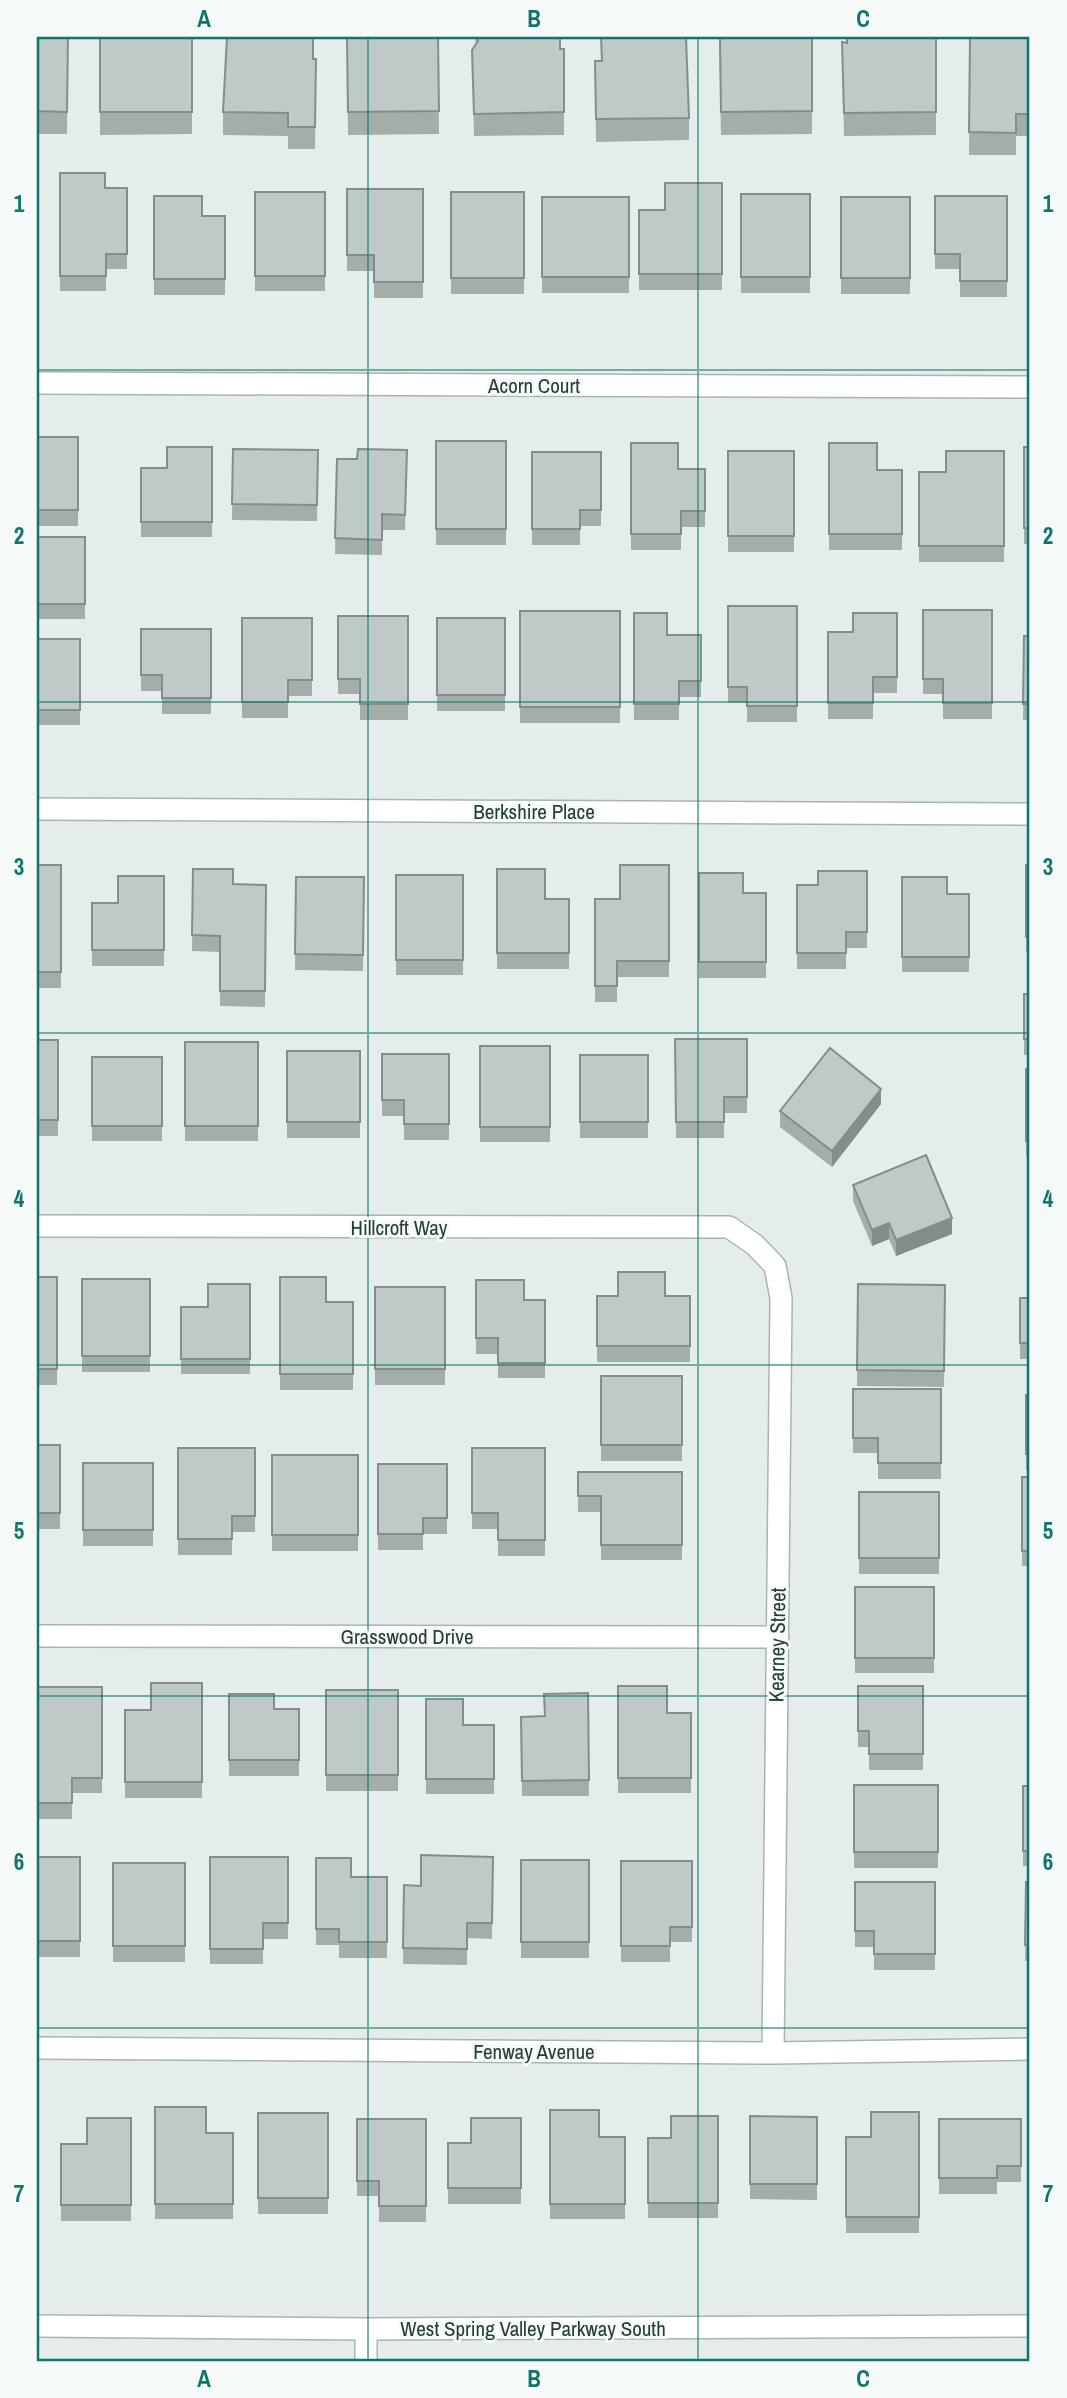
<svg xmlns="http://www.w3.org/2000/svg" width="1067" height="2398" viewBox="0 0 1067 2398" font-family="'Archivo Narrow',sans-serif">
<rect width="100%" height="100%" fill="#e4ede9"/>
<g fill="none" stroke-linecap="round" stroke-linejoin="round">
<defs>
<path id="minor" d="M37,383L1030,387
M37,809L1030,814
M37,1226L729,1227L755,1245L775,1266L781,1298L773,2053
M37,1636L778,1637
M37,2048L773,2053L1030,2049
M37,2326L366,2329L1030,2326
M366,2361V2329"/>
</defs>
<!-- minor casing -->
<use href="#minor" stroke="#a7b5b0" stroke-width="24"/>
<!-- minor -->
<use href="#minor" stroke="#fff" stroke-width="21"/>
</g>
<!-- wall -->
<path fill="#a3aea9" d="M37,37H68L67,134H37Z
M100,37H192V134L100,135Z
M347,37H438L439,134L348,135Z
M475,37H560V49H564V135L474,136L472,50L476,44Z
M719,37H812V134L721,135Z
M936,37V135L844,136L842,42L847,43Z
M970,37H1030V136H1016V155H969Z
M313,59H316L315,149H288V136L223,135V112Z
M595,61L689,118V140L596,142Z
M60,173L105,188H127V269H106V291H60Z
M722,183V290H639V210H665Z
M347,189H423V298H374V271H347Z
M255,192H325V291H255Z
M451,192H524V294H451Z
M741,194H810V293H741Z
M154,196L202,216H225V295H154Z
M935,196H1007V297H960V269H935Z
M542,197H629V293H542Z
M841,197H910V294H841Z
M37,437H78V526H37Z
M436,441H506V545H436Z
M631,443L678,469H705V527H681V550H631Z
M829,443L877,470H902V550H829Z
M212,447V537H141V468H167Z
M1024,447H1030V544H1024Z
M233,449L318,450L317,521L232,520Z
M407,450L405,530H382V555L335,554L337,459H357Z
M728,451H794V552H728Z
M1004,451V562H919V472H946Z
M532,452H601V526H580V545H532Z
M37,537H85V619H37Z
M728,606H797V722H747V703H728Z
M923,610H992V719H943V694H923Z
M520,611H620V723H520Z
M634,613L667,635H701V697H679V720H634Z
M897,613V693H873V719H828V632H853Z
M338,616H408V720H360V694H338Z
M242,618H312V696H288V718H242Z
M437,618H505V711H437Z
M141,629H211V714H162V691H141Z
M1024,636H1030V720H1023Z
M37,639H80V725H37Z
M37,865H61V988H37Z
M669,865V977H617V1002H595V899H620Z
M1026,865H1030V952H1026Z
M193,869L233,884L266,885L265,1007L220,1006V952L192,951Z
M497,869L545,899H569V969H497Z
M867,871V948H846V969H797V885H818Z
M699,873L743,893H766V978H699Z
M396,875H463V975H396Z
M164,876V966H92V903H118Z
M296,877H364L363,971L295,970Z
M902,877L947,894H969V972H902Z
M1024,994H1030V1055H1024Z
M675,1039H747V1113H724V1138H676Z
M37,1040H58V1136H37Z
M185,1042H258V1141H185Z
M480,1046H550V1142H480Z
M287,1051H360V1138H287Z
M382,1054H449V1140H404V1116H382Z
M580,1055H648V1138H580Z
M92,1057H162V1141H92Z
M1026,1069H1030V1157H1026Z
M881,1104L832,1167L780,1127V1111Z
M853,1185L952,1234L896,1256L889,1239L872,1246L853,1201Z
M37,1277H57V1385H37Z
M280,1277L326,1302H353V1390H280Z
M82,1279H150V1372H82Z
M476,1280L524,1300H545V1378H498V1354H476Z
M250,1284V1374H181V1307H208Z
M858,1284L945,1285L944,1387L857,1386Z
M375,1287H445V1385H375Z
M597,1296H690V1362H597Z
M1020,1298H1030V1359H1020Z
M601,1376H682V1461H601Z
M853,1389H941V1479H878V1453H853Z
M1026,1395H1030V1470H1026Z
M37,1445H60V1529H37Z
M178,1448H255V1532H232V1555H178Z
M472,1448H545V1556H498V1529H472Z
M272,1455H358V1551H272Z
M83,1463H153V1546H83Z
M378,1464H447V1534H423V1550H378Z
M578,1472H682V1560H601V1512H578Z
M1022,1477H1030V1566H1022Z
M859,1492H939V1574H859Z
M1029,1583H1030V1644H1029Z
M855,1587H934V1673H855Z
M1029,1677H1030V1765H1029Z
M202,1683V1798H125V1710H151Z
M618,1686L667,1713H691V1793H618Z
M858,1686H923V1770H869V1747H858Z
M37,1687H102V1793H72V1819H37Z
M326,1690H398V1791H326Z
M588,1693L589,1796H522L521,1717L544,1716Z
M229,1694L274,1709H299V1776H229Z
M426,1699L463,1725H494V1794H426Z
M854,1785H938V1868H854Z
M1023,1786H1030V1866H1023Z
M37,1857H80V1957H37Z
M210,1857H288V1939H263V1964H210Z
M493,1857L492,1939L467,1938V1965L403,1964L404,1885L421,1886Z
M316,1858L351,1877H387V1958H339V1945H316Z
M521,1860H589V1958H521Z
M621,1861H692V1942H670V1962H621Z
M113,1863H185V1962H113Z
M855,1882H935V1970H874V1947H855Z
M1026,1882H1030V1961H1025Z
M155,2107L206,2133H233V2219H155Z
M550,2110L599,2137H625V2219H550Z
M919,2112V2233H846V2137H871Z
M258,2113H328V2214H258Z
M718,2116V2218H648V2138H671Z
M750,2116L817,2117V2200L750,2199Z
M131,2118V2221H61V2144H87Z
M521,2118V2204H448V2143H471Z
M357,2119H426V2222H379V2196H357Z
M939,2119H1021V2182H997V2194H939Z"/>
<!-- shaded-wall -->
<path fill="#848d8a" d="M881,1089V1104L832,1167V1151Z
M952,1218V1234L896,1256V1240Z
M889,1223V1239L872,1246V1230Z"/>
<!-- building -->
<path fill="#bdcac5" stroke="#848d8a" stroke-width="2" d="M37,37H68L67,112L37,111Z
M100,37H192V112H100Z
M227,37H313V59H316L315,127H288V113L223,112Z
M347,37H438L439,111L348,112Z
M477,37H560V49H564V112L474,114L472,50L478,41Z
M601,37H686L689,118L596,119L595,61H602Z
M720,37H812V111L721,112Z
M847,37H936V112L844,113L842,42L847,43Z
M970,37H1030V114H1016V133L969,132Z
M60,173H105V188H127V254H106V276H60Z
M665,183H722V274H639V210H665Z
M347,189H423V282H374V255H347Z
M255,192H325V276H255Z
M451,192H524V278H451Z
M741,194H810V277H741Z
M154,196H202V216H225V279H154Z
M935,196H1007V281H960V254H935Z
M542,197H629V277H542Z
M841,197H910V278H841Z
M37,437H78V510H37Z
M436,441H506V529H436Z
M631,443H678V469H705V511H681V534H631Z
M829,443H877V470H902V534H829Z
M167,447H212V522H141V468H167Z
M1024,447H1030V528H1024Z
M233,449L318,450L317,505L232,504Z
M358,449L407,450L405,515L382,514V540L335,538L337,459H357Z
M728,451H794V536H728Z
M946,451H1004V546H919V472H946Z
M532,452H601V510H580V529H532Z
M37,537H85V604H37Z
M728,606H797V706H747V687H728Z
M923,610H992V703H943V679H923Z
M520,611H620V707H520Z
M634,613H667V635H701V681H679V704H634Z
M853,613H897V677H873V703H828V632H853Z
M338,616H408V704H360V679H338Z
M242,618H312V680H288V702H242Z
M437,618H505V695H437Z
M141,629H211V698H162V675H141Z
M1024,636H1030V704H1023Z
M37,639H80V710H37Z
M37,865H61V972H37Z
M620,865H669V961H617V986H595V899H620Z
M1026,865H1030V937H1026Z
M193,869H233V884L266,885L265,991H220V936L192,935Z
M497,869H545V899H569V953H497Z
M818,871H867V932H846V953H797V885H818Z
M699,873H743V893H766V962H699Z
M396,875H463V960H396Z
M118,876H164V950H92V903H118Z
M296,877H364L363,955L295,954Z
M902,877H947V894H969V957H902Z
M1024,994H1030V1039H1024Z
M675,1039H747V1097H724V1122H676Z
M37,1040H58V1120H37Z
M185,1042H258V1126H185Z
M480,1046H550V1127H480Z
M830,1048L881,1089L832,1151L780,1111Z
M287,1051H360V1122H287Z
M382,1054H449V1124H404V1100H382Z
M580,1055H648V1122H580Z
M92,1057H162V1126H92Z
M1026,1069H1030V1141H1026Z
M926,1155L952,1218L896,1240L889,1223L872,1230L853,1185Z
M618,1272H665V1296H690V1346H597V1296H618Z
M37,1277H57V1369H37Z
M280,1277H326V1302H353V1374H280Z
M82,1279H150V1356H82Z
M476,1280H524V1300H545V1363H498V1338H476Z
M208,1284H250V1359H181V1307H208Z
M858,1284L945,1285L944,1371L857,1370Z
M375,1287H445V1369H375Z
M1020,1298H1030V1343H1020Z
M601,1376H682V1445H601Z
M853,1389H941V1463H878V1438H853Z
M1026,1395H1030V1454H1026Z
M37,1445H60V1513H37Z
M178,1448H255V1516H232V1539H178Z
M472,1448H545V1540H498V1513H472Z
M272,1455H358V1535H272Z
M83,1463H153V1530H83Z
M378,1464H447V1518H423V1534H378Z
M578,1472H682V1545H601V1496H578Z
M1022,1477H1030V1551H1022Z
M859,1492H939V1558H859Z
M1029,1583H1030V1628H1029Z
M855,1587H934V1658H855Z
M1029,1677H1030V1749H1029Z
M151,1683H202V1782H125V1710H151Z
M618,1686H667V1713H691V1778H618Z
M858,1686H923V1754H869V1731H858Z
M37,1687H102V1778H72V1803H37Z
M326,1690H398V1775H326Z
M588,1693L589,1780L522,1781L521,1717L545,1716L544,1694Z
M229,1694H274V1709H299V1760H229Z
M426,1699H463V1725H494V1779H426Z
M854,1785H938V1852H854Z
M1023,1786H1030V1851H1023Z
M421,1855L493,1857L492,1923H467V1949L403,1948L404,1885L421,1886Z
M37,1857H80V1941H37Z
M210,1857H288V1923H263V1949H210Z
M316,1858H351V1877H387V1942H339V1929H316Z
M521,1860H589V1942H521Z
M621,1861H692V1927H670V1946H621Z
M113,1863H185V1946H113Z
M855,1882H935V1954H874V1931H855Z
M1026,1882H1030V1945H1025Z
M155,2107H206V2133H233V2204H155Z
M550,2110H599V2137H625V2204H550Z
M871,2112H919V2217H846V2137H871Z
M258,2113H328V2198H258Z
M671,2116H718V2203H648V2138H671Z
M750,2116L817,2117V2184H750Z
M87,2118H131V2205H61V2144H87Z
M471,2118H521V2188H448V2143H471Z
M357,2119H426V2206H379V2181H357Z
M939,2119H1021V2166H997V2178H939Z"/>
<!-- grid -->
<path fill="none" stroke="#0f766e" stroke-width="2" stroke-opacity="0.55" d="M368,37V2361M698,37V2361M37,370H1030M37,702H1030M37,1033H1030M37,1365H1030M37,1696H1030M37,2028H1030"/>
<g text-anchor="middle" dominant-baseline="central" stroke-width="6" stroke-linejoin="round" paint-order="stroke">
<!-- street labels -->
<g font-size="21" fill="#253d36" stroke="#f5f9f7">
<text x="534" y="385">Acorn Court</text>
<text x="534" y="811">Berkshire Place</text>
<text x="399" y="1227">Hillcroft Way</text>
<text x="407" y="1636">Grasswood Drive</text>
<text transform="translate(777 1645) rotate(-89)">Kearney Street</text>
<text x="534" y="2051">Fenway Avenue</text>
<text x="533" y="2328">West Spring Valley Parkway South</text>
</g>
</g>
<!-- border -->
<rect width="1067" height="2398" fill="none" stroke="#f5f9f7" stroke-width="77"/>
<rect x="38" y="38" width="990" height="2322" fill="none" stroke="#0f766e" stroke-width="2.5"/>
<g font-size="23" text-anchor="middle" font-weight="bold" fill="#0f766e">
<text x="204" y="27">A</text>
<text x="534" y="27">B</text>
<text x="863" y="27">C</text>
<text x="19" y="212">1</text>
<text x="1048" y="212">1</text>
<text x="19" y="544">2</text>
<text x="1048" y="544">2</text>
<text x="19" y="875">3</text>
<text x="1048" y="875">3</text>
<text x="19" y="1207">4</text>
<text x="1048" y="1207">4</text>
<text x="19" y="1539">5</text>
<text x="1048" y="1539">5</text>
<text x="19" y="1870">6</text>
<text x="1048" y="1870">6</text>
<text x="19" y="2202">7</text>
<text x="1048" y="2202">7</text>
<text x="204" y="2387">A</text>
<text x="534" y="2387">B</text>
<text x="863" y="2387">C</text>
</g>
</svg>
